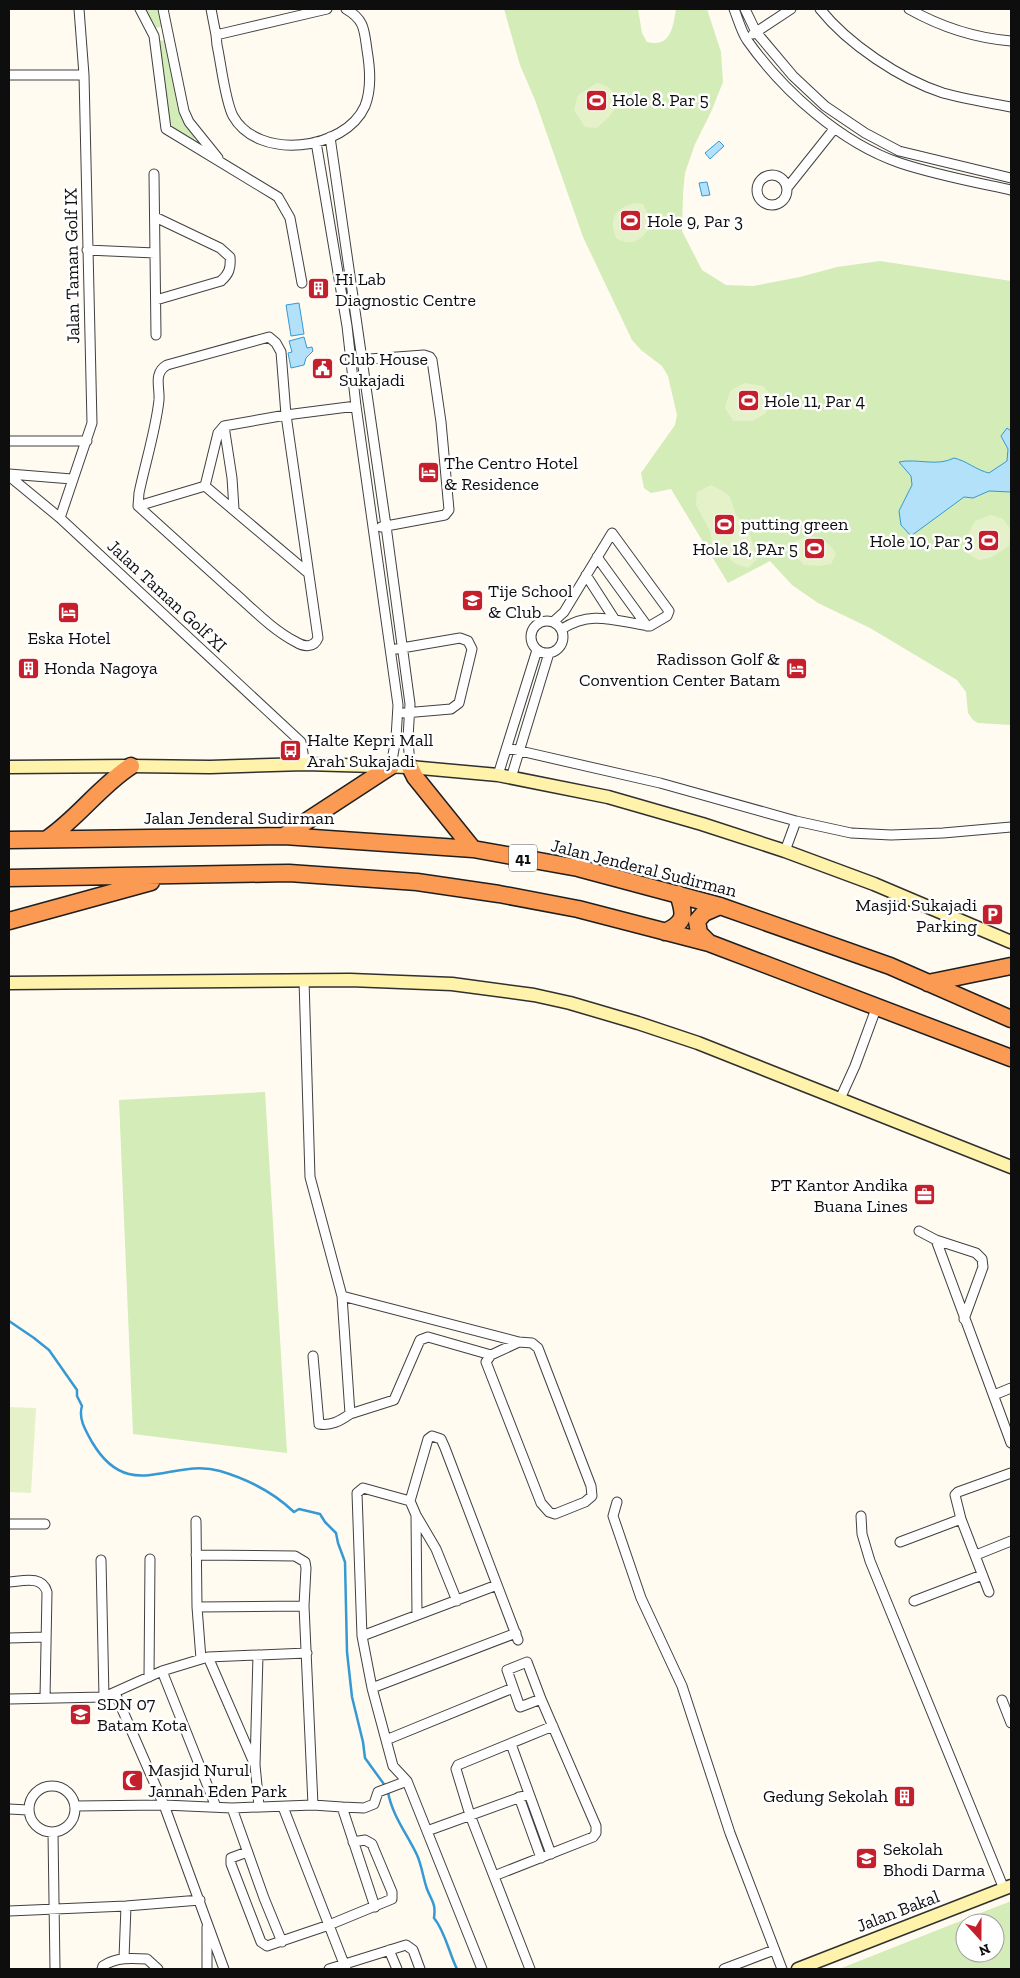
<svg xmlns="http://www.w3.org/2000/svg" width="1020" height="1978" viewBox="0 0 1020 1978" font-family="'Zilla Slab',serif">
<rect width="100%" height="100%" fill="#fffbf0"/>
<!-- green -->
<path fill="#d4ecb7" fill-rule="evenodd" d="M145,9H161L165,26L155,28Z
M504,9H638L642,33L647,42C671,48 673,27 676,9H707L721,52L723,82L711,112L695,144L685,173L683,193L682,231L702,270L726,285L753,286L800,277L837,267L880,261L1011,281V725L978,723L973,720L968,713L966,692L957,680L870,628L818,603L792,585L770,561L728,583L671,489L651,493L644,488L641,473L675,425L677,415L668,376L662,366L641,350L632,340L583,237L535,100L520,65Z
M157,40L168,41L184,117L197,136L192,141L172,126L169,120Z
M265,1092L287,1453L133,1434L119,1100Z
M1011,1901V1969H839ZM965,1923H995V1953H965Z"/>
<!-- pitch -->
<path fill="#e5f2c9" d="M597,83C612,86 613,92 618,105L608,118L597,128L585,127L574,110L578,95Z
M634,203L643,204L648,214L650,226C642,241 631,247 616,238C609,218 614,209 634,203Z
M744,383L763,386L771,395L766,413L753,421H733L725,408L730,391Z
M711,485L723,491L730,497L736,515L748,528L757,559L748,568L736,564L712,545L710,531L696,505L697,492Z
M991,515L1003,519L1011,530L1009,546L990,558L978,560L966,552L969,532L975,521Z
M808,535C822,538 829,542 836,554L831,564L819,566L804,565L794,554L795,542Z
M9,1407L36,1408L31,1493L9,1492Z"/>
<!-- water -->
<path fill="#b2e1f9" stroke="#3599d4" d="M719,141L724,146L710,159L705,153Z
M707,182L710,195L702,196L699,183Z
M299,303L304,334L291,336L286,305Z
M304,337L307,348L312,347L313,351L306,358L304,365L291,368L288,353L292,352L289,341Z
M1007,428L1011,431V492L989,491L973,498L964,497L911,536L901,525L899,511L912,485L911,476L899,462C917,458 937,467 954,458C967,461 976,470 989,473L1007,461L1008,449L1001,436Z"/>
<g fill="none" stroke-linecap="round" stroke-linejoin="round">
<!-- stream -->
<path stroke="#3599d4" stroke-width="2.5" d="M9,1321L34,1338L49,1350L77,1390V1396L82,1406C78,1419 86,1431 92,1442C129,1505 171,1457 220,1471C247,1479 274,1493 294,1512L299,1509L320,1514L325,1522L336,1533L338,1543L345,1562L347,1652L352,1697L363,1742L365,1758L386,1787
M388,1792C392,1815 407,1834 417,1855C422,1866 423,1878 427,1889C432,1902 436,1903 434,1918C445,1931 449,1953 457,1969"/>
<defs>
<path id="street" d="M140,9L154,36L166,129L278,197L290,218L302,283
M163,9L184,111L189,122L218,158
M211,9L216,35
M327,9L216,35L217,45C221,63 225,101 233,116C258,161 345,151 365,106C372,88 370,68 367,50C364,30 365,20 346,9
M734,9C738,19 741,31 747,40C783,91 841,143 900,163C936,175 974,182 1011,190
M745,9L756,32L793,76L825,106L865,133L899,151L1011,178
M820,9C848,44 900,79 943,93C965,99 989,103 1011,107
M909,9C941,27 975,38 1011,41
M753,34L791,9
M9,75H84
M330,137L386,526L410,704L408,738L410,767
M316,142L347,326L356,406L398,705L396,738L391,766
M154,174L156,335
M757 190a15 15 0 1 1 30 0a15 15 0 1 1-30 0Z
M787,188L834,129
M155,217L220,248L230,257C231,268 229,274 221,281L156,300
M87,250L155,253
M269,337L276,343L281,352L286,415L318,638C314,648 304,647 296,642C271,629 251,607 230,589C199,561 169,534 138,506L139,493C145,464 156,429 159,400C160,387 153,373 167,365Z
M356,360L424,355L430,357L432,360L441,422L449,510L445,515L381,527
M224,426L232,478L234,509
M9,441H87
M9,474L72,479
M9,476L60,518L301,742L305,764
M205,486L218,433L224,426L286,415L356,406
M205,486L307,572
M138,506L205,486
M60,518L92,423L84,75L79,9
M597,557L647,626
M586,575L615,620
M531 637a16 16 0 1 1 32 0a16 16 0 1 1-32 0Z
M553,622L564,612L612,533L669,611L667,616L650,626C617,622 592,609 562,629
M396,649L460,638L468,641L472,649L459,703L451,709L404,713
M507,748L660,783L796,821L851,833L891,835L943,833L1011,827
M498,775L537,650
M511,778L549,653
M785,851L796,821
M304,980L310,1177L342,1296L519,1342
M840,1099L855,1066L877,1006
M919,1231L936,1240L976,1253L982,1259L983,1267L964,1319
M936,1240L1011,1443
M519,1342L532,1343L538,1348L591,1486L592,1496L585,1502L555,1514L549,1512L541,1503L486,1362L491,1355Z
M313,1356L319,1424C331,1426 340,1421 350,1414L342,1296
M994,1395L1011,1388
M350,1414L394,1400L420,1340L428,1337L491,1355
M410,1501L363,1488L357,1493L362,1636L372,1688L393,1766L407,1781L482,1969
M617,1502L613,1516L641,1598L682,1686L730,1833L782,1969
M416,1515L417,1615
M861,1516L862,1534L870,1561L1004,1889
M196,1521L197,1607L201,1659
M9,1524H45
M900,1542L961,1519
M196,1555L295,1556L305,1562L306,1568L304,1606L313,1805
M976,1555L1011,1541
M101,1560L104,1697L162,1671L208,1657L307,1653
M9,1582C23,1581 42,1575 47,1592L45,1698
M989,1592L961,1519L955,1495L958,1492L1011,1473
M457,1601L436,1549L416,1515L410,1501L428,1439L432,1436L441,1439L445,1448L518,1640
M914,1601L982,1575
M197,1607L304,1606
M362,1636L497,1585
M9,1638L46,1637
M258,1655L255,1765L259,1806
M208,1657L254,1763
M527,1662L541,1699L520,1707L507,1670Z
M162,1671L216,1807
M149,1677L150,1559
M372,1688L516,1633
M115,1693L164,1805L224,1969
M9,1699L104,1697
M1002,1700L1011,1723
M386,1740L513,1688
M511,1744L551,1854
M29 1809a23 23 0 1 1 46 0a23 23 0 1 1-46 0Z
M519,1797L541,1858
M75,1806L164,1805L232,1808L313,1805L342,1807L375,1907
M283,1807L346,1969
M342,1807L364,1808L374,1804L378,1792L407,1781
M232,1808L264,1898L282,1942
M9,1809L28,1810
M427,1831L529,1794
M53,1833L55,1969
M247,1852L231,1858V1864L261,1942L267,1946L329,1925L392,1899V1892L372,1844L365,1840L353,1842
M494,1876L593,1837L596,1833V1826L541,1699
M9,1911L126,1906L200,1900
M207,1927V1969
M389,1950L397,1969
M124,1958L126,1906
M102,1969L103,1966C116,1957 132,1958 147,1959L158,1969
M329,1969L406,1945L413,1950L420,1969
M530,1969L470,1815L456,1769L458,1765L553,1726
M724,1969L774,1950"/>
<path id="secondary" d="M9,767L131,766L210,767L305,764L410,767L498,775L608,797L702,824L785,851L874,884L1011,942
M9,983L350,980L452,984L534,995L570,1003L638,1023L698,1043L1011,1167
M798,1969L1011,1886"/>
<path id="highway" d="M410,767L415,777L473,849
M284,836L391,766
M47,839C78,818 100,786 131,766
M9,840L284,836L473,849L578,868L720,906L890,966L1011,1019
M9,878L289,873L417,882L499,894L578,909L709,943L1011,1058
M9,921L151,882
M665,932C686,922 685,915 678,894
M709,943L699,933L697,921L704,913L720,906
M928,983L1011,966"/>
</defs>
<!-- street casing -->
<use href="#street" stroke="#414141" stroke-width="11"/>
<!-- secondary casing -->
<use href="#secondary" stroke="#303030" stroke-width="15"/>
<!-- highway casing -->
<use href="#highway" stroke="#1f1f1f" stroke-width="19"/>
<!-- street -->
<use href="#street" stroke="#fff" stroke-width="9"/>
<!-- secondary -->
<use href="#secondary" stroke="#fff3ab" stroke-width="12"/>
<!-- highway -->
<use href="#highway" stroke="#fb9a52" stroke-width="16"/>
</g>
<!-- icons -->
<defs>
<symbol id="stadium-square" viewBox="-11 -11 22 22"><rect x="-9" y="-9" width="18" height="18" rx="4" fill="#c61f2c" stroke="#fff"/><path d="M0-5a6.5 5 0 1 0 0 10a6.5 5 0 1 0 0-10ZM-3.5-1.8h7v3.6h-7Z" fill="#fff"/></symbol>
<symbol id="building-square" viewBox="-11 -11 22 22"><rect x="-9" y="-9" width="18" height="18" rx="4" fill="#c61f2c" stroke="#fff"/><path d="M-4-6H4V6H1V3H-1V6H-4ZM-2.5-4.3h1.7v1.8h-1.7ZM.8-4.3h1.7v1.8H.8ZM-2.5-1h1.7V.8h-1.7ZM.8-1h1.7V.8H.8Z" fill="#fff"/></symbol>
<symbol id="civic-square" viewBox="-11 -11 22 22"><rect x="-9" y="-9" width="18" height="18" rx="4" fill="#c61f2c" stroke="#fff"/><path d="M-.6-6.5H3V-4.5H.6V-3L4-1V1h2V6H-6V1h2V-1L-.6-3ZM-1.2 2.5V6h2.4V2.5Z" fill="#fff"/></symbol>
<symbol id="hotel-square" viewBox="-11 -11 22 22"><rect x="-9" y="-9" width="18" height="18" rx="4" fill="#c61f2c" stroke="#fff"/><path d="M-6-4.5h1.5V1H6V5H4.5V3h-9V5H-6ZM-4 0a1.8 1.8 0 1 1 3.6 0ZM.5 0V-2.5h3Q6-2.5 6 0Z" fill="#fff"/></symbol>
<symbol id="school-square" viewBox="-11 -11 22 22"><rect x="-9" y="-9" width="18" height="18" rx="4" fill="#c61f2c" stroke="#fff"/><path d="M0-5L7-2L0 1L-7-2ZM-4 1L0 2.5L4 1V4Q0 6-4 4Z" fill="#fff"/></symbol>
<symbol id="bus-square" viewBox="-11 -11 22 22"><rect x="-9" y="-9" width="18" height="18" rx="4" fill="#c61f2c" stroke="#fff"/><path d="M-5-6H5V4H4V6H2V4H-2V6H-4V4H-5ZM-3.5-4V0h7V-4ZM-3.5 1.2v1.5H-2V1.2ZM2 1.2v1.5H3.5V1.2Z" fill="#fff"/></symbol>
<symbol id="parking-square" viewBox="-11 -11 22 22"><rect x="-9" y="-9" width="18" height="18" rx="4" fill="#c61f2c" stroke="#fff"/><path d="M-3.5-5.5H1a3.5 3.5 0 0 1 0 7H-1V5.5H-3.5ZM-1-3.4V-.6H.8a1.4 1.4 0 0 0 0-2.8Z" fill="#fff"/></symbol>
<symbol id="office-square" viewBox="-11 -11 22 22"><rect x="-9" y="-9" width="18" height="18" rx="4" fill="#c61f2c" stroke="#fff"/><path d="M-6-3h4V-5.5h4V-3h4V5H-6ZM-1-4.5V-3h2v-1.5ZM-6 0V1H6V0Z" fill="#fff"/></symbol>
<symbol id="mosque-square" viewBox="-11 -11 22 22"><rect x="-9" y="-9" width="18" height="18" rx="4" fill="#c61f2c" stroke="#fff"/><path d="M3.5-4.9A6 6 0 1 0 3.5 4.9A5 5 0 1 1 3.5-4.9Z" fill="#fff"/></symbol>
</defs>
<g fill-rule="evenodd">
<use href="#stadium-square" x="584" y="88" width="25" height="25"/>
<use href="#stadium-square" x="618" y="208" width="25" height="25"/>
<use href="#building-square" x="306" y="276" width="25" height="25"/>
<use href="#civic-square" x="310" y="356" width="25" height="25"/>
<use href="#stadium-square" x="736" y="388" width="25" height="25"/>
<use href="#hotel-square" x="416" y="460" width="25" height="25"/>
<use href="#stadium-square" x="712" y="512" width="25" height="25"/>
<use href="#stadium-square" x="976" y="528" width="25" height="25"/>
<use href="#stadium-square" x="802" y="536" width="25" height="25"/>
<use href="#school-square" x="460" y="588" width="25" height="25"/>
<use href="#hotel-square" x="56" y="600" width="25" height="25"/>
<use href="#building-square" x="16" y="656" width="25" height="25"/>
<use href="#hotel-square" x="784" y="656" width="25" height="25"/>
<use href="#bus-square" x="278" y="738" width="25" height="25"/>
<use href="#parking-square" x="980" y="902" width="25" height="25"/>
<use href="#office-square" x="912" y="1182" width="25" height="25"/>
<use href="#school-square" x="68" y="1702" width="25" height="25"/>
<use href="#mosque-square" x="120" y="1768" width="25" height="25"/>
<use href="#building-square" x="892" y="1784" width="25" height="25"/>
<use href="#school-square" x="854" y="1846" width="25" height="25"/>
</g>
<g text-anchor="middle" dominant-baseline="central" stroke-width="5" stroke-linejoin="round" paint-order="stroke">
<!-- shield labels -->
<rect fill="#fff" stroke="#565656" stroke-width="1" x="509" y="844.5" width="28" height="27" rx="4"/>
<g font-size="16" font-weight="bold" fill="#0e0e0e">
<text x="523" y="858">41</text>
</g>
<!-- poi labels -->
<g font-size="18" fill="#0e0e0e" stroke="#fff" text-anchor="start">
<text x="612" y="100">Hole 8. Par 5</text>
<text x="647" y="221">Hole 9, Par 3</text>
<text x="335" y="279">Hi Lab<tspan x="335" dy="21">Diagnostic Centre</tspan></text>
<text x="339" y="359">Club House<tspan x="339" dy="21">Sukajadi</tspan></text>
<text x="764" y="401">Hole 11, Par 4</text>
<text x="444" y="463">The Centro Hotel<tspan x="444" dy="21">&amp; Residence</tspan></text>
<text x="741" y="524">putting green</text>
<text x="973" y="541" text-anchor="end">Hole 10, Par 3</text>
<text x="798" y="549" text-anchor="end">Hole 18, PAr 5</text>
<text x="488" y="591">Tije School<tspan x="488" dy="21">&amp; Club</tspan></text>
<text x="69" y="638" text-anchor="middle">Eska Hotel</text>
<text x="780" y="659" text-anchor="end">Radisson Golf &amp;<tspan x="780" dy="21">Convention Center Batam</tspan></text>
<text x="44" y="668">Honda Nagoya</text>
<text x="307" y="740">Halte Kepri Mall<tspan x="307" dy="21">Arah Sukajadi</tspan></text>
<text x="977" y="905" text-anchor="end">Masjid Sukajadi<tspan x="977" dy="21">Parking</tspan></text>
<text x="908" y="1185" text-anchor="end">PT Kantor Andika<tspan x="908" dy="21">Buana Lines</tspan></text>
<text x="97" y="1704">SDN 07<tspan x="97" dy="21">Batam Kota</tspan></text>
<text x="148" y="1770">Masjid Nurul<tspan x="148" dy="21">Jannah Eden Park</tspan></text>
<text x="888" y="1796" text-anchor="end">Gedung Sekolah</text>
<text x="883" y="1849">Sekolah<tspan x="883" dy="21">Bhodi Darma</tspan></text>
</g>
<!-- street labels -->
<g font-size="18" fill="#0e0e0e" stroke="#fff">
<text transform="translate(72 266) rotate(-91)">Jalan Taman Golf IX</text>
<text transform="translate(167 596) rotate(43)">Jalan Taman Golf XI</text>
<text x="239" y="818">Jalan Jenderal Sudirman</text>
<text transform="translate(644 868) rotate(14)">Jalan Jenderal Sudirman</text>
<text transform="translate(898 1911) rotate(-21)">Jalan Bakal</text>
</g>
</g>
<!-- border -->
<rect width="1020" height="1978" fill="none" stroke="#0e0e0e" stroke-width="20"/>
<!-- north arrow -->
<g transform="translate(980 1938) rotate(159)"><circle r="24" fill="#ffffff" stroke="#9f9f9f"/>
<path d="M0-4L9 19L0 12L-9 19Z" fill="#c61f2c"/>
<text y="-8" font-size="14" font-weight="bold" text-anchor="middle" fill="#0e0e0e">N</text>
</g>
</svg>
